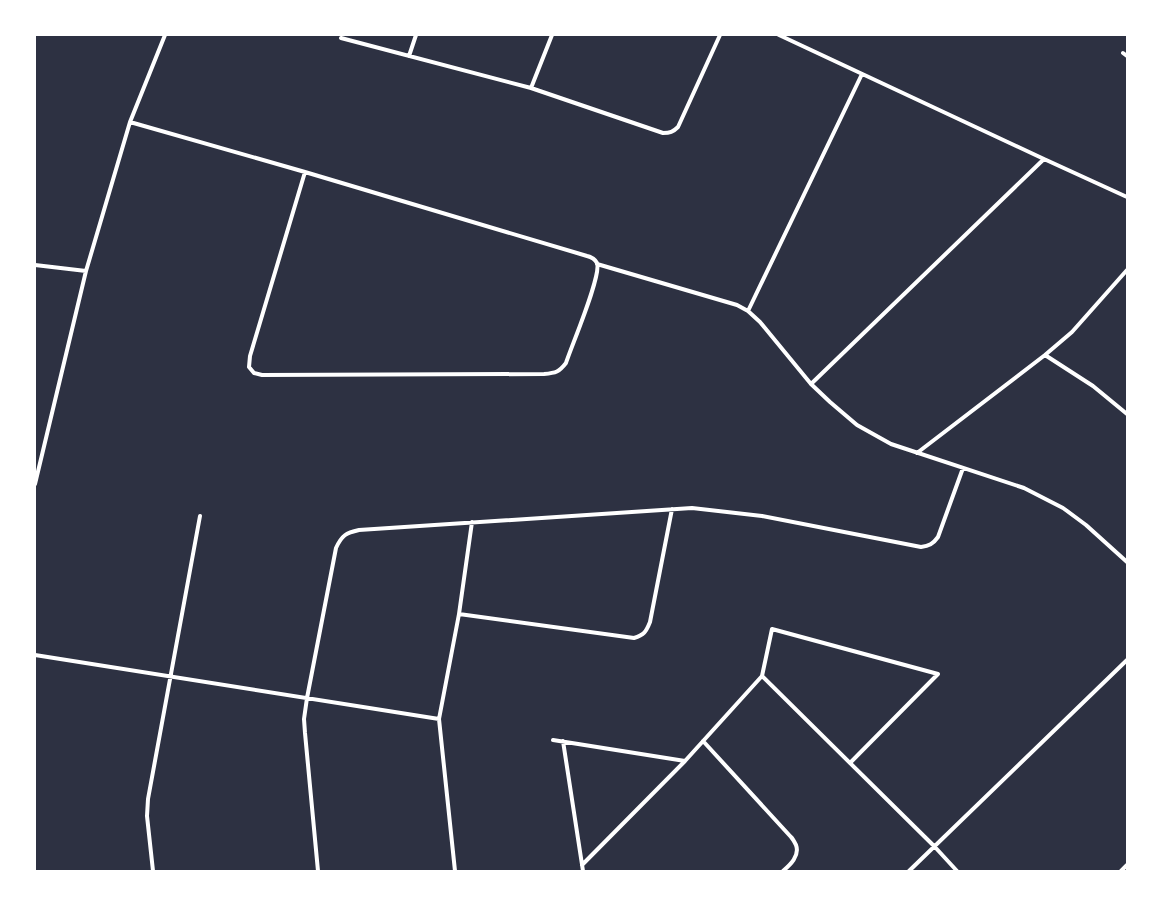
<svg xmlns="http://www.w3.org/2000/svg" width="1162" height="906" viewBox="0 0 1162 906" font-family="'Roboto Serif',serif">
<rect width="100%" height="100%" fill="#2d3142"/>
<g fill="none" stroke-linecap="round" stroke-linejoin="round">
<!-- minor -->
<path stroke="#fff" stroke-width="4" d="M779,35L1044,159L1127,197
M341,38L531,88L663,133C670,133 673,132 678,127L720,35
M1123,53L1127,56
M409,56L416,35
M531,88L552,35
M130,122L305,172L587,256C591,257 595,259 597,263C602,275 571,347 566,363C559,372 556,373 544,374L262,375L254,373L249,367L250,356L305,172
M597,264L737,305L748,311L760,322L811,384L830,402L857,425L891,444L1024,488L1063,508L1086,525L1127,562
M35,265L86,271
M748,311L862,74
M1045,355L1093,386L1127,414
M811,384L1044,159
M917,453L1045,355L1072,332L1127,270
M35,484L86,271L130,122L165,35
M459,614L634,638C644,635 646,632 650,622L672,509
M35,655L439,719
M762,676L934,846L957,871
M553,740L685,761
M563,741L583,871
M703,741L791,837C793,839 795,843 796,845C800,856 790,865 783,871
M582,865L685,761L762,676L772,629L938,674L850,763
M153,871L147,816L148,799L200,516
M318,871L305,733L304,719L307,698L336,548C342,535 346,533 359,530L692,508L762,516L921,547C929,546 933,544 938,537L963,468
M455,871L439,719L459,614L472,522
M909,871L1127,660
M1121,871L1127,865"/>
</g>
<!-- border -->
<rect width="1162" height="906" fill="none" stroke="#ffffff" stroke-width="72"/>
</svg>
